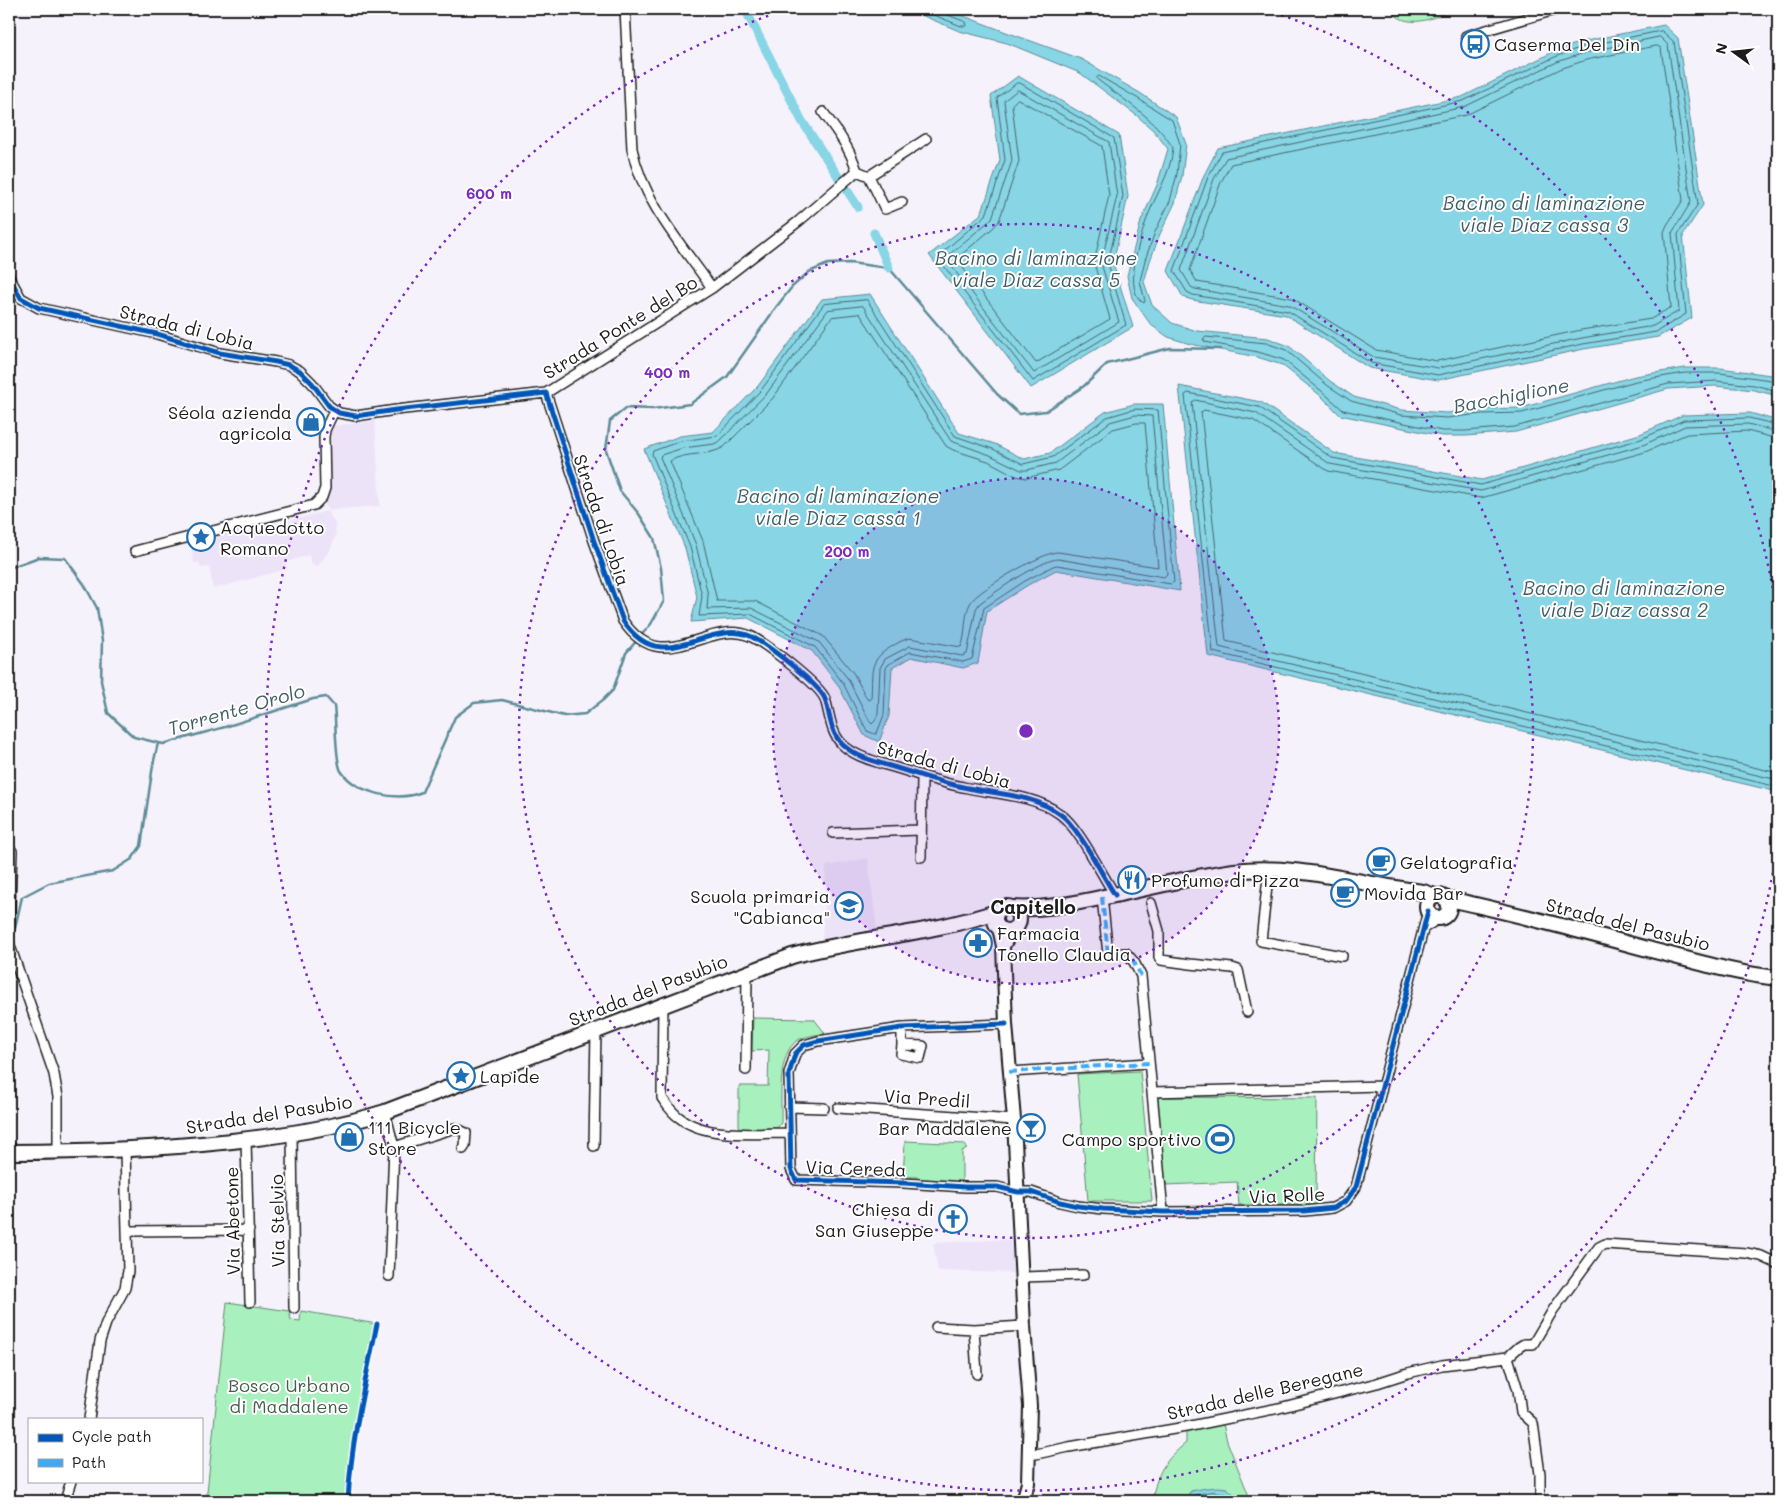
<svg xmlns="http://www.w3.org/2000/svg" width="1787" height="1510" viewBox="0 0 1787 1510" font-family="Mali,sans-serif">
<rect width="100%" height="100%" fill="#f6f2fc"/>
<filter id="ink" filterUnits="userSpaceOnUse"><feTurbulence type="fractalNoise" baseFrequency=".02" numOctaves="2"/><feDisplacementMap in="SourceGraphic" scale="10" xChannelSelector="R" yChannelSelector="G"/><feConvolveMatrix kernelMatrix="1 2 1 2 8 2 1 2 1" color-interpolation-filters="sRGB"/></filter>
<g filter="url(#ink)">
<!-- built -->
<path fill="#ece3f8" d="M375,421L380,506L329,510L322,501L326,444H331L330,426Z
M327,511L335,523L336,535L330,550L317,567L311,564L309,555L286,562L287,569L213,589L209,567L201,568L199,562L194,563L190,544L195,543V541L239,528L241,533Z
M868,858L877,930L822,942L826,866Z
M1011,1239L1014,1273L938,1271L933,1243Z"/>
<!-- green -->
<path fill="#a8f0be" stroke="#62866d" d="M1389,9H1454C1432,19 1407,31 1389,9Z
M753,1018L814,1019L825,1033C817,1035 805,1036 798,1040C776,1054 782,1100 781,1123L777,1128L739,1129V1086H768L769,1050L752,1051Z
M1140,1071L1152,1201H1088L1077,1074Z
M1155,1097L1317,1098L1316,1205H1239L1237,1182L1166,1185V1181H1160Z
M905,1141L965,1144L967,1149L962,1151V1182L917,1180V1177H909L903,1179Z
M227,1302L289,1311L291,1320L300,1321L301,1311L377,1324C365,1382 351,1441 348,1501H206Z
M1222,1420L1227,1441L1251,1501H1241L1237,1497L1191,1491L1184,1501H1152C1157,1472 1164,1461 1186,1443V1427Z"/>
<!-- water -->
<path fill="#87d5e5" stroke="#5c8b95" d="M907,9H945L1006,32L1081,59L1140,93L1176,117L1186,144L1182,176L1175,203L1160,234L1150,261L1144,282L1152,305L1172,323L1197,331L1268,338L1289,346L1330,381L1354,397L1401,410L1447,413L1480,409L1521,408L1635,376L1685,368H1720L1778,376V396L1754,390L1715,386L1668,389L1516,432L1466,436H1442L1340,415L1321,396L1282,365L1257,357L1190,344L1168,337L1151,325L1132,298L1127,276L1134,248L1141,221L1157,185L1168,149L1154,131L1136,115L1080,73L1007,43L959,31Z
M1664,25L1678,38L1703,205L1683,235L1692,318L1658,337L1584,349L1438,380L1369,368L1286,315L1192,300L1183,297L1168,271L1204,175L1218,148L1462,97L1553,52L1581,42Z
M1018,76L1119,135L1128,196L1113,263L1133,327L1031,388L929,255L981,214L1000,160L991,96Z
M870,294L959,433L995,444L1024,459L1050,453L1105,412L1134,404H1163L1180,591L1056,570L1028,585L987,611L978,663L963,668L911,657L892,668L889,716L879,742L864,735L838,685L812,651L748,618L691,622L697,597L685,548L644,449L680,436L713,432L758,386L822,299Z
M1179,386L1261,402L1334,453L1482,480L1640,434L1683,415L1750,413L1778,421V792L1208,656Z
M1219,1487L1227,1488L1241,1501H1184L1191,1491L1206,1488Z"/>
<g fill="none" stroke-linecap="round" stroke-linejoin="round">
<!-- shore -->
<path stroke="#47666c" stroke-width="1" d="M919,9L961,26H967L966,22L948,15L946,9
M1662,31L1674,42L1698,204L1678,234L1686,314L1656,332L1583,344L1438,375L1371,363L1288,311L1193,295L1187,292L1174,271L1208,177L1222,152L1463,101L1555,57L1582,47Z
M1660,37L1668,45L1691,202L1672,233L1679,311L1653,326L1582,338L1438,368L1374,357L1289,305L1195,289L1191,287L1181,270L1214,179L1226,158L1464,107L1557,62L1584,53Z
M1657,46L1661,48L1683,200L1667,225L1664,232L1671,307L1651,319L1581,330L1437,361L1376,350L1292,298L1197,282L1190,270L1221,182L1231,164L1466,115L1560,69L1586,60Z
M1099,76L1137,98L1172,120L1180,144L1177,174L1170,201L1155,232L1145,260L1140,281L1145,301L1144,303C1123,292 1139,242 1145,224C1153,198 1171,175 1173,148C1156,119 1124,100 1098,80L1097,78Z
M1017,83H1020L1114,138L1123,196L1108,263L1126,325L1033,381L937,257L986,215L1005,160L997,98Z
M1018,90L1109,142L1117,196L1101,263L1119,322L1034,373L945,258L988,222L992,218L1012,161L1004,101Z
M1018,99L1102,146L1109,195L1094,263L1110,319L1036,363L956,259L993,228L999,221L1019,161L1012,105Z
M867,300L955,436L993,449L1023,464L1053,457L1107,417L1135,409L1158,410L1174,582L1171,584L1057,565L1053,566L1025,581L984,608L972,659L963,662L910,652L889,664L886,668L884,715L877,733L875,734L867,731L843,683L815,647L750,614L699,616L702,596L690,547L652,454L653,451L681,441L717,436L762,389L824,304Z
M863,306L951,441L990,455L1021,470H1027L1056,463L1110,422L1135,415L1152,416L1167,574L1164,577L1058,559C1043,559 993,593 979,604L976,609L967,654L962,656L910,646L885,659L880,668L878,714L874,722L872,724L870,722L848,679L819,642L751,608L707,609L708,595L696,545L660,457L661,455L683,448L714,444L720,441L767,393L828,310Z
M860,314L946,446L953,450L988,461L1016,476L1026,478L1059,470L1113,429L1136,423H1145L1158,567L1058,552C1045,551 978,590 971,602C963,615 967,634 961,647L909,638C903,640 897,643 891,647C867,661 873,673 871,698L869,700L867,699L854,674L823,636L755,601H717L703,541L670,461C687,451 708,457 724,447L773,398L832,317Z
M1778,381L1720,373H1685L1636,381L1522,413L1481,414L1447,418L1401,415L1351,401L1327,385L1286,350L1266,343L1206,337L1203,339L1205,342L1258,352L1284,360L1324,393L1343,410L1442,431H1465L1515,427L1668,384L1716,381L1754,385L1778,391
M1778,425L1749,418L1684,420L1641,439L1481,485L1332,458L1259,407L1188,393L1185,395L1213,652L1778,787
M1778,432L1748,424L1685,426L1643,445L1481,491L1330,464L1256,413L1195,400L1192,403L1219,647L1778,780
M1778,439L1747,431L1687,434L1645,452L1481,498L1328,471L1253,420L1204,410L1201,412L1226,641L1778,773
M1190,1501L1195,1495C1212,1491 1221,1488 1234,1501"/>
<!-- stream -->
<path stroke="#5c8b95" stroke-width="2.5" d="M9,568L39,557L65,558L84,584L97,608L102,641L101,681L108,713L134,737L163,744L225,727L313,699L326,697L334,706C336,719 335,761 341,771C357,794 398,802 422,792L455,717L474,703L502,700L564,716L585,714L603,700L613,690L626,653L651,624L664,601L661,568L654,538L639,514L620,491L606,450L610,421L626,408L653,409L690,404L727,377L777,306L792,287L809,272L828,264L850,263L889,268L997,394L1019,414L1046,411L1084,386L1107,364L1170,348L1220,349
M12,929L15,928L22,897L49,883L113,871L132,859L141,846L153,765L158,743"/>
<!-- canal -->
<path stroke="#87d5e5" stroke-width="9" d="M745,9L802,121L858,207
M874,233L889,268"/>
<defs>
<path id="street" d="M625,9L632,149C643,202 682,245 712,288
M1466,36L1558,9
M823,112C837,131 850,148 857,171
M857,171L869,176L926,139
M869,176L885,209L902,202
M9,277L21,298L39,308L157,334L220,353L276,362L289,365L300,371L312,383L329,406L339,413L356,416L396,410L546,393L594,541L623,621C663,680 706,618 750,636C765,643 820,685 825,699C830,714 830,732 842,744C854,756 871,760 886,765C912,772 937,782 963,787C994,794 1033,794 1060,814C1078,826 1102,875 1115,895
M546,393L712,288L799,221L857,171
M135,551L314,505L322,497L325,488L324,437L325,430L334,411
M833,833L920,830
M921,857L922,776
M1269,868L1261,941L1342,956
M1102,897L1108,954L1126,953L1134,962L1141,976L1152,1092
M1151,903L1159,931V957L1161,960L1190,964L1232,968L1238,970L1247,1012
M1424,928L1441,917
M9,930L12,851
M9,943L54,1074L58,1097V1152
M663,1003L662,1098C667,1105 672,1113 680,1118C707,1139 757,1133 789,1133
M1006,1024L902,1028L818,1041L804,1045L795,1054L789,1074L791,1169L796,1180L904,1183L965,1187H997L1018,1192H1031L1060,1202L1078,1206L1103,1209L1163,1212L1304,1211L1333,1208L1346,1201L1356,1187L1428,911
M902,1045L901,1054L920,1058L923,1046L902,1045V1028
M746,1070L747,971
M1009,1072L1149,1063
M789,1107L824,1108
M838,1108L1014,1120
M385,1112L394,1147L389,1276
M292,1134L294,1308
M246,1139L250,1302
M594,1146L596,1030
M394,1147L455,1128L466,1133L465,1146L463,1149
M1163,1212L1152,1092L1382,1086
M128,1231L249,1230
M1023,1277L1083,1275
M936,1327L974,1329L1024,1326
M974,1329L977,1374
M1508,1357L1518,1390L1521,1412L1533,1423L1540,1474V1501
M89,1419L100,1341L106,1323L125,1288L128,1271L125,1150
M1029,1454H1036L1069,1447L1186,1427L1279,1408L1377,1383L1408,1373L1442,1365L1508,1357L1519,1347L1524,1344H1533L1553,1310L1599,1247L1605,1244L1746,1253L1761,1256L1778,1264
M65,1501L71,1481"/>
<path id="secondary" d="M999,928L1003,946L1006,1024L1014,1120L1024,1326L1030,1406L1028,1483L1023,1501
M1003,946L1012,930"/>
<path id="primary" d="M1427 907a11 11 0 1 1 22 0a11 11 0 1 1-22 0Z
M1444,898C1516,913 1588,933 1659,952C1698,962 1738,974 1778,978
M995 919a12 12 0 1 1 24 0a12 12 0 1 1-24 0Z
M1013,908C1042,910 1071,904 1100,898C1144,889 1189,877 1234,871C1299,863 1360,885 1423,892L1435,896
M9,1152C84,1152 158,1149 232,1141C285,1135 335,1128 385,1112L792,956C859,938 930,934 996,912"/>
</defs>
<!-- street casing -->
<use href="#street" stroke="#1c1c1c" stroke-width="12"/>
<!-- secondary casing -->
<use href="#secondary" stroke="#1c1c1c" stroke-width="16"/>
<!-- primary casing -->
<use href="#primary" stroke="#1c1c1c" stroke-width="18"/>
<!-- street -->
<use href="#street" stroke="#fff" stroke-width="9"/>
<!-- secondary -->
<use href="#secondary" stroke="#fff" stroke-width="12"/>
<!-- primary -->
<use href="#primary" stroke="#fff" stroke-width="14"/>
<!-- quiet -->
<path stroke="#3fa9f5" stroke-width="4" stroke-dasharray="8 4" stroke-linecap="butt" d="M1102,897L1108,954L1126,953L1134,962L1141,976
M1009,1072L1149,1063"/>
<defs>
<path id="cycleway" d="M9,277L21,298L39,308L157,334L220,353L276,362L289,365L300,371L312,383L329,406L339,413L356,416L396,410L546,393L594,541L623,621C663,680 706,618 750,636C765,643 820,685 825,699C830,714 830,732 842,744C854,756 871,760 886,765C912,772 937,782 963,787C994,794 1033,794 1060,814C1078,826 1102,875 1115,895
M1006,1024L902,1028L818,1041L804,1045L795,1054L789,1074L791,1169L796,1180L904,1183L965,1187H997L1018,1192H1031L1060,1202L1078,1206L1103,1209L1163,1212L1304,1211L1333,1208L1346,1201L1356,1187L1428,911
M348,1501C351,1441 365,1382 377,1324"/>
</defs>
<!-- cycleway casing -->
<use href="#cycleway" stroke="#fff" stroke-width="8"/>
<!-- cycleway -->
<use href="#cycleway" stroke="#0057b8" stroke-width="5"/>
</g>
</g>
<!-- distance rings -->
<circle cx="1026" cy="731" r="253" fill="#7b2cbf" fill-opacity=".12"/>
<g fill="none" stroke="#7b2cbf" stroke-width="2.5" stroke-dasharray="2.5 5">
<circle cx="1026" cy="731" r="253"/>
<circle cx="1026" cy="731" r="507"/>
<path d="M1778 843A760 760 0 1 1 785 10M1267 10A760 760 0 0 1 1778 619"/>
</g>
<!-- icons -->
<defs>
<symbol id="bus-ring" viewBox="-11 -11 22 22"><circle r="9.5" fill="#fff" stroke="#1f6fb2" stroke-width="1.5"/><path d="M-5-6H5V4H4V6H2V4H-2V6H-4V4H-5ZM-3.5-4V0h7V-4ZM-3.5 1.2v1.5H-2V1.2ZM2 1.2v1.5H3.5V1.2Z" fill="#1f6fb2"/></symbol>
<symbol id="shop-ring" viewBox="-11 -11 22 22"><circle r="9.5" fill="#fff" stroke="#1f6fb2" stroke-width="1.5"/><path d="M-5-2.5h2.3a2.7 3.5 0 0 1 5.4 0H5L5.5 6h-11ZM-1.5-2.5h3a1.5 2.3 0 0 0-3 0Z" fill="#1f6fb2"/></symbol>
<symbol id="sight-ring" viewBox="-11 -11 22 22"><circle r="9.5" fill="#fff" stroke="#1f6fb2" stroke-width="1.5"/><path d="M0-6L1.8-2.2L6-1.7L2.9 1.2L3.7 5.4L0 3.3L-3.7 5.4L-2.9 1.2L-6-1.7L-1.8-2.2Z" fill="#1f6fb2"/></symbol>
<symbol id="cafe-ring" viewBox="-11 -11 22 22"><circle r="9.5" fill="#fff" stroke="#1f6fb2" stroke-width="1.5"/><path d="M-5.5-4.5H6V0H3Q3 3.5 0 3.5H-2.5Q-5.5 3.5-5.5 0ZM3-3.2v2h1.7v-2ZM-6 4.5H4V6H-6Z" fill="#1f6fb2"/></symbol>
<symbol id="restaurant-ring" viewBox="-11 -11 22 22"><circle r="9.5" fill="#fff" stroke="#1f6fb2" stroke-width="1.5"/><path d="M-5-6h1v4h1v-4h1v4h1v-4h1v5L-1.5 .5V6h-2V.5L-5-1ZM5-6V6H3V1.5H1.5Q1.5-4 5-6Z" fill="#1f6fb2"/></symbol>
<symbol id="school-ring" viewBox="-11 -11 22 22"><circle r="9.5" fill="#fff" stroke="#1f6fb2" stroke-width="1.5"/><path d="M0-5L7-2L0 1L-7-2ZM-4 1L0 2.5L4 1V4Q0 6-4 4Z" fill="#1f6fb2"/></symbol>
<symbol id="pharmacy-ring" viewBox="-11 -11 22 22"><circle r="9.5" fill="#fff" stroke="#1f6fb2" stroke-width="1.5"/><path d="M-2-6h4v4h4v4h-4v4h-4v-4h-4v-4h4Z" fill="#1f6fb2"/></symbol>
<symbol id="bar-ring" viewBox="-11 -11 22 22"><circle r="9.5" fill="#fff" stroke="#1f6fb2" stroke-width="1.5"/><path d="M-6-5H6L.8 .8V4.5H3.5V6h-7V4.5H-.8V.8Z" fill="#1f6fb2"/></symbol>
<symbol id="stadium-ring" viewBox="-11 -11 22 22"><circle r="9.5" fill="#fff" stroke="#1f6fb2" stroke-width="1.5"/><path d="M0-5a6.5 5 0 1 0 0 10a6.5 5 0 1 0 0-10ZM-3.5-1.8h7v3.6h-7Z" fill="#1f6fb2"/></symbol>
<symbol id="church-ring" viewBox="-11 -11 22 22"><circle r="9.5" fill="#fff" stroke="#1f6fb2" stroke-width="1.5"/><path d="M-1.2-6h2.4v3.5h3.3v2.4h-3.3V6h-2.4V-.1h-3.3v-2.4h3.3Z" fill="#1f6fb2"/></symbol>
</defs>
<g fill-rule="evenodd">
<use href="#bus-ring" x="1459" y="28" width="32" height="32"/>
<use href="#shop-ring" x="295" y="406" width="32" height="32"/>
<use href="#sight-ring" x="185" y="521" width="32" height="32"/>
<use href="#cafe-ring" x="1365" y="846" width="32" height="32"/>
<use href="#restaurant-ring" x="1116" y="864" width="32" height="32"/>
<use href="#cafe-ring" x="1329" y="877" width="32" height="32"/>
<use href="#school-ring" x="833" y="890" width="32" height="32"/>
<use href="#pharmacy-ring" x="962" y="927" width="32" height="32"/>
<use href="#sight-ring" x="445" y="1060" width="32" height="32"/>
<use href="#bar-ring" x="1015" y="1112" width="32" height="32"/>
<use href="#shop-ring" x="333" y="1121" width="32" height="32"/>
<use href="#stadium-ring" x="1204" y="1123" width="32" height="32"/>
<use href="#church-ring" x="937" y="1203" width="32" height="32"/>
</g>
<g text-anchor="middle" dominant-baseline="central" stroke-width="4" stroke-linejoin="round" paint-order="stroke">
<!-- poi labels -->
<g font-size="18" fill="#1c1c1c" stroke="#fff" text-anchor="start">
<text x="1494" y="44">Caserma Del Din</text>
<text x="292" y="412" text-anchor="end">Séola azienda<tspan x="292" dy="21">agricola</tspan></text>
<text x="220" y="527">Acquedotto<tspan x="220" dy="21">Romano</tspan></text>
<text x="1400" y="862">Gelatografia</text>
<text x="1151" y="880">Profumo di Pizza</text>
<text x="1364" y="893">Movida Bar</text>
<text x="830" y="896" text-anchor="end">Scuola primaria<tspan x="830" dy="21">"Cabianca"</tspan></text>
<text x="997" y="933">Farmacia<tspan x="997" dy="21">Tonello Claudia</tspan></text>
<text x="480" y="1076">Lapide</text>
<text x="368" y="1127">111 Bicycle<tspan x="368" dy="21">Store</tspan></text>
<text x="1012" y="1128" text-anchor="end">Bar Maddalene</text>
<text x="1201" y="1139" text-anchor="end">Campo sportivo</text>
<text x="934" y="1209" text-anchor="end">Chiesa di<tspan x="934" dy="21">San Giuseppe</tspan></text>
</g>
<!-- street labels -->
<g font-size="18" fill="#1c1c1c" stroke="#fff">
<text transform="translate(187 327) rotate(14)">Strada di Lobia</text>
<text transform="translate(620 327) rotate(-32)">Strada Ponte del Bo</text>
<text transform="translate(602 520) rotate(71)">Strada di Lobia</text>
<text transform="translate(944 764) rotate(15)">Strada di Lobia</text>
<text transform="translate(1628 924) rotate(14)">Strada del Pasubio</text>
<text transform="translate(648 990) rotate(-21)">Strada del Pasubio</text>
<text transform="translate(927 1098) rotate(4)">Via Predil</text>
<text transform="translate(269 1114) rotate(-9)">Strada del Pasubio</text>
<text transform="translate(856 1168) rotate(2)">Via Cereda</text>
<text transform="translate(1287 1195) rotate(-2)">Via Rolle</text>
<text transform="translate(232 1221) rotate(-91)">Via Abetone</text>
<text transform="translate(277 1221) rotate(-91)">Via Stelvio</text>
<text transform="translate(1265 1391) rotate(-13)">Strada delle Beregane</text>
</g>
<!-- park labels -->
<g font-size="18" fill="#465c4d" stroke="#fff">
<text x="289" y="1385">Bosco Urbano<tspan x="289" dy="21">di Maddalene</tspan></text>
</g>
<!-- water labels -->
<g font-size="19" font-style="italic" fill="#415d62" stroke="#fff">
<text x="1544" y="202">Bacino di laminazione<tspan x="1544" dy="22">viale Diaz cassa 3</tspan></text>
<text x="1036" y="257">Bacino di laminazione<tspan x="1036" dy="22">viale Diaz cassa 5</tspan></text>
<text transform="translate(1511 395) rotate(-11)">Bacchiglione</text>
<text x="838" y="495">Bacino di laminazione<tspan x="838" dy="22">viale Diaz cassa 1</tspan></text>
<text x="1624" y="587">Bacino di laminazione<tspan x="1624" dy="22">viale Diaz cassa 2</tspan></text>
<text transform="translate(236 709) rotate(-16)">Torrente Orolo</text>
</g>
<!-- neighbourhood labels -->
<g font-size="19" font-weight="bold" fill="#1c1c1c" stroke="#fff">
<text x="1033" y="906">Capitello</text>
</g>
</g>
<circle cx="1026" cy="731" r="8" fill="#7b2cbf" stroke="#fff" stroke-width="2.5"/>
<g font-size="15" text-anchor="middle" font-weight="bold" fill="#7b2cbf" stroke="#fff" stroke-width="4" stroke-linejoin="round" paint-order="stroke">
<text x="489" y="199">600 m</text>
<text x="667" y="378">400 m</text>
<text x="847" y="557">200 m</text>
</g>
<!-- margin -->
<rect width="1787" height="1510" fill="none" stroke="#fff" stroke-width="30"/>
<rect x="15" y="15" width="1757" height="1480" fill="none" stroke="#1c1c1c" stroke-width="2" filter="url(#ink)"/>
<!-- legend -->
<rect x="28" y="1418" width="175" height="65" fill="#ffffff" stroke="#a4a4a4"/>
<rect x="38" y="1434" width="25" height="8" fill="#0057b8" stroke="#a4a4a4"/>
<text x="72" y="1442" font-size="15" fill="#1c1c1c">Cycle path</text>
<rect x="38" y="1459" width="25" height="8" fill="#3fa9f5" stroke="#a4a4a4"/>
<text x="72" y="1468" font-size="15" fill="#1c1c1c">Path</text>
<!-- north arrow -->
<g transform="translate(1734 52) rotate(285)" stroke="#ffffff" stroke-width="4" paint-order="stroke">
<path d="M0-4L9 19L0 12L-9 19Z" fill="#1c1c1c"/>
<text y="-8" font-size="14" font-weight="bold" text-anchor="middle" fill="#1c1c1c">N</text>
</g>
</svg>
